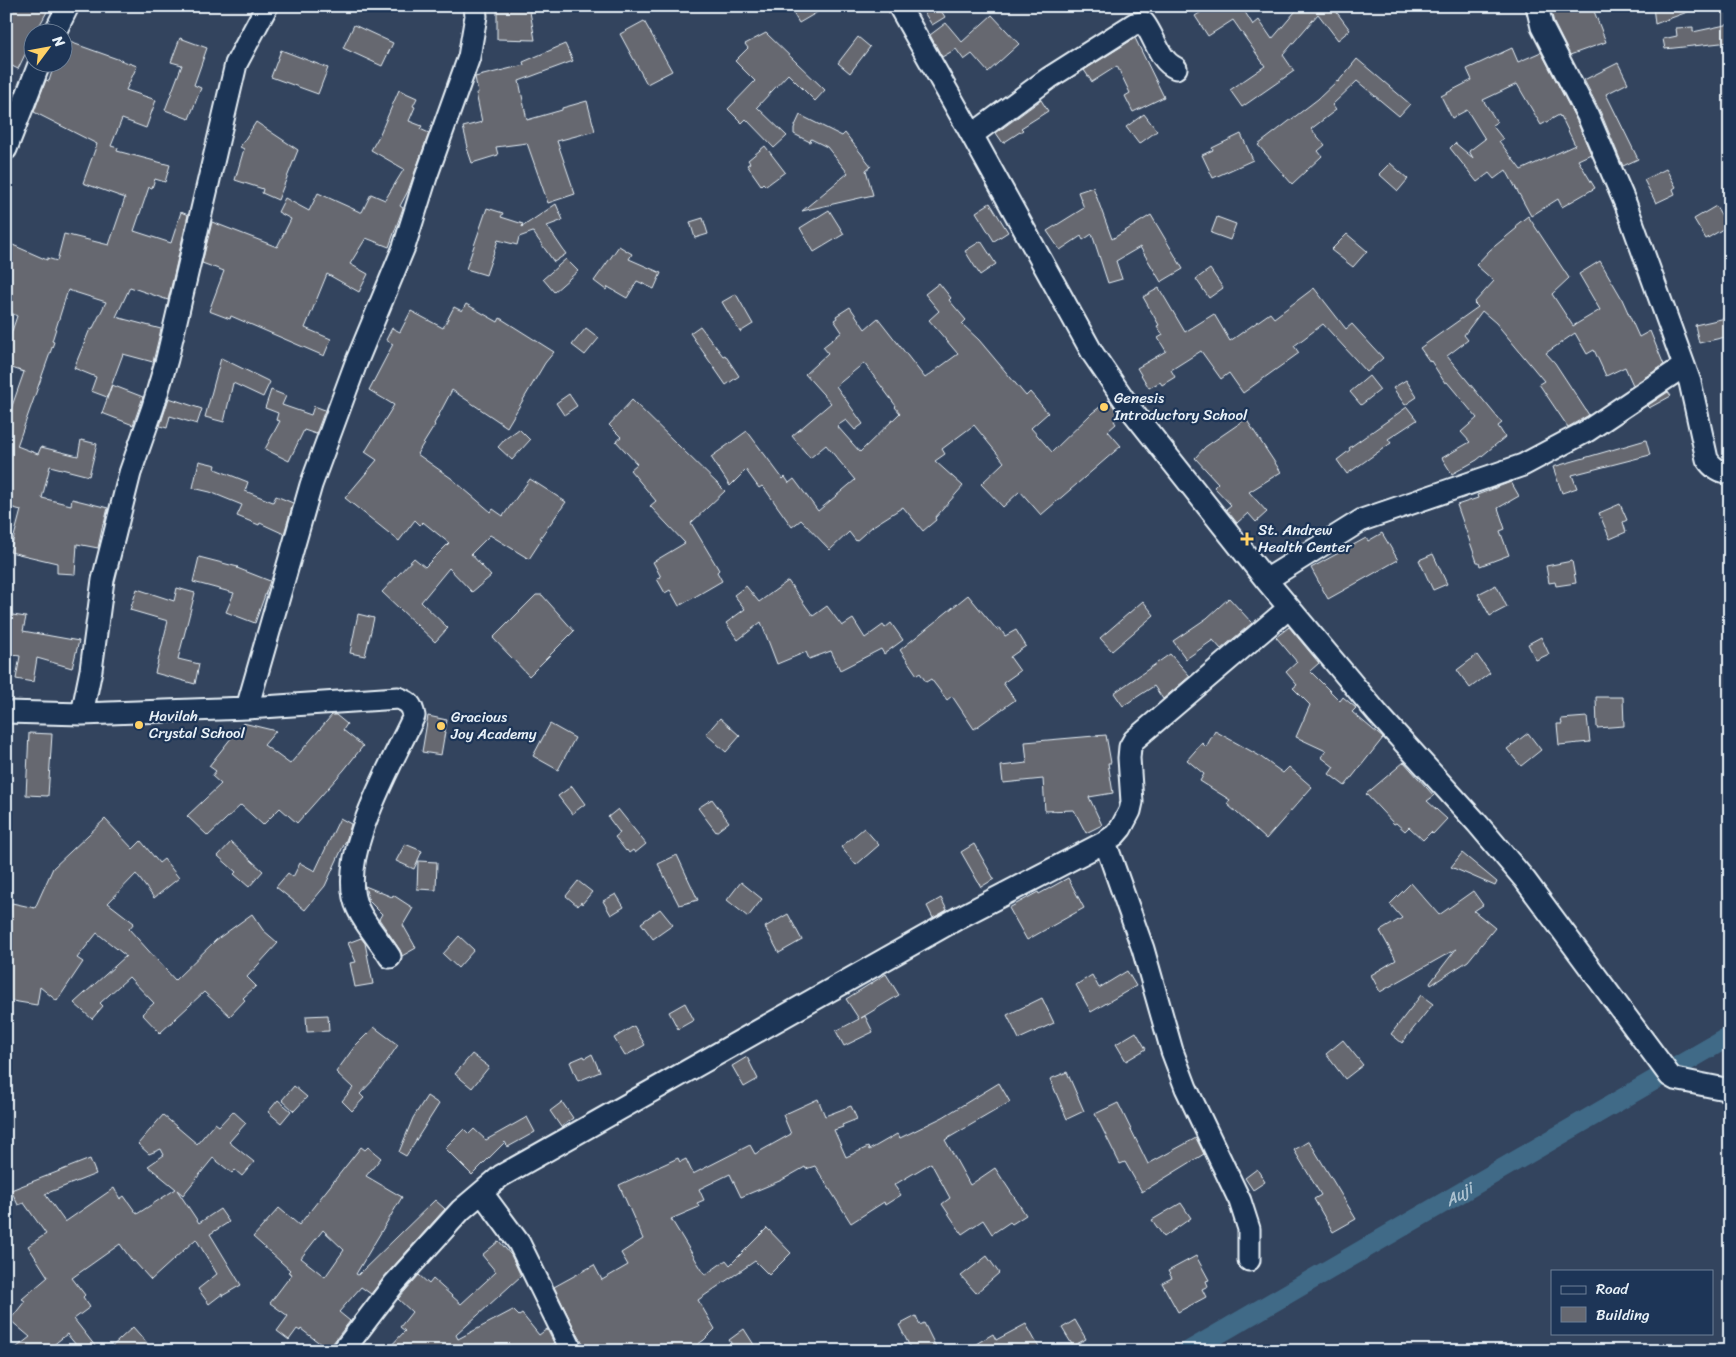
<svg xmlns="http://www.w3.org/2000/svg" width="1736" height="1357" viewBox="0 0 1736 1357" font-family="Sriracha,sans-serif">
<rect width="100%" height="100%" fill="#33445e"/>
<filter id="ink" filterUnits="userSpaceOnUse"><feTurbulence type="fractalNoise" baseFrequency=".02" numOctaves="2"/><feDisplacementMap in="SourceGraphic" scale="10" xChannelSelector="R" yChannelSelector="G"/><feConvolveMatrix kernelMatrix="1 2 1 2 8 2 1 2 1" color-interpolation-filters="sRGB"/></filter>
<g filter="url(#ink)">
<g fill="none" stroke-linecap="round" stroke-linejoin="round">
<!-- canal -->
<path stroke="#406a87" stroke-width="20" id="s1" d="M1189,1351L1730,1036"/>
</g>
<!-- building -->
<path fill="#666870" stroke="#e8f1f8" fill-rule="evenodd" d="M6,6H50L36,32H32V40L18,69L6,63Z
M497,6H529L535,40L497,39Z
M789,6H828L799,23Z
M920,6H938L945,17L932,25Z
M1210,6H1254L1245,12L1253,25L1259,20L1272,39L1300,6H1332L1350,30L1338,40L1318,14L1283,55L1294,71L1242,107L1230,90L1265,66L1233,20L1208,36L1195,16Z
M1550,6H1592L1606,42L1570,55L1554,23Z
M1653,6H1698V8L1655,24Z
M992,15L1019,44L988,72L972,54L964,60L956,49L942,57L930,35L946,23L962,42Z
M644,21L672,71L647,84L620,34Z
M1730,24V42L1665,49L1663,39L1677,36L1676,28L1693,27V32Z
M354,25L393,43L382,66L343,48Z
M766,33L825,90L815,101L788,74L757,107L787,136L774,148L746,119L742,123L728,109L755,81L735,61L748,48L745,44Z
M858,37L870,47L850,73L838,63Z
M180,38L207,48L194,85L201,88L189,119L165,110L182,65L171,62Z
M1135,38L1164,97L1133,112L1125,96L1130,93L1117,66L1092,82L1084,70Z
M64,40L137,66L126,90L156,100L146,128L122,119L111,146L118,148L117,151L170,165L165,182L155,179L152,188L149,187L134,231L171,243L181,212L188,215L168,300L130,287L116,317L161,329L153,362L123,354L107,397L91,391L96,377L74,368L90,329L92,330L106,302L68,290L52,341L54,342L17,446L38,454L41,447L78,456L81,440L97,444L89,476L50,466L42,498L71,505L72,499L108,508L104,524H103L98,548L77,544L75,574L57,573V563L10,552L21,510L6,506V423L24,372L6,366V349L17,316L6,310V242L47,260V258L57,261L64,234L109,245L125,198L83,183L97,144L34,112L46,80L49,81L55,62H62V42Z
M565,44L573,61L519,81L527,120L562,110V108L587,101L595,131L557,141L575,194L548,203L527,143L496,147L498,155L472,163L467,148L468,147L463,127L482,122L476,93H478L475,77L524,65L523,62Z
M1512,48L1518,62L1541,52L1577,121L1591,154L1578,160L1595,188L1562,207L1558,199L1531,216L1506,170L1494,179L1489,173L1477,182L1450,148L1455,143L1473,158L1469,151L1485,139L1467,110L1452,118L1441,96L1472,80L1467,69ZM1517,84L1541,125L1559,115L1560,117L1561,116L1575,145L1521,170L1499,141L1503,139L1492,125L1497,122L1483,100Z
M281,50L328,68L318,94L271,77Z
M1357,59L1410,104L1399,116L1357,81L1332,105L1336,110L1311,129L1325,145L1318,151L1322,156L1292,184L1258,145L1318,99L1337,81L1338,82Z
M1618,63L1628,83L1606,94L1638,159L1623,166L1600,111L1584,80Z
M399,90L417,98L413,106L415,107L409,121L422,126L420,129L429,133L408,191L400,206L403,208L389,247L366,238L350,264L368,274L359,292L327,274L305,328L331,339L324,356L231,316L230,319L209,311L224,271L202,263L212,222L277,247L291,219L278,212L285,198L309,211L318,193L360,212H362L371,194L385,200L404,169L371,150L379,136Z
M1041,100L1048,111L1021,128L1023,130L1003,143L996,133Z
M1144,114L1157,131L1139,144L1126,127Z
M800,115L842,136L845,133L871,166L866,170L873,195L802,211L848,173L827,147L811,139L810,142L794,134V128Z
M256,122L298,150L278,200L262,193L263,189L235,180L244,149L240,147Z
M1241,134L1253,160L1213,178L1202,155L1213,150L1212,148Z
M765,146L785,172L766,186L763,183L761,185L747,165L750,163L748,160Z
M1390,163L1408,179L1398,191L1379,174Z
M1666,169L1676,187L1673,189L1675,194L1656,203L1644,180Z
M1093,187L1112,239L1151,215L1183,269L1161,282L1140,247L1116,261L1122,279L1108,283L1092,234L1083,240L1081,236L1060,250L1047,231L1084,208L1078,192Z
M990,203L1008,232L994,241L976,212Z
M556,204L563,220L547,226L566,254L554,262L533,232L519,237L517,245L498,240L486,275L466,269L487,208L503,213L501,217L523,224L522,227Z
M1716,206L1728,226L1706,239L1694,219Z
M829,210L844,234L814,252L800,228Z
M1528,216L1569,278L1552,294L1573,326L1600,310L1579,274L1600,261L1621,297L1639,337L1650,331L1664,365L1633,385L1625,367L1606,376L1594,350L1587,354L1575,333L1546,353L1555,363L1589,415L1568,427L1539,384L1544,381L1496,323L1482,311L1464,335L1468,340L1447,356L1502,423L1498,426L1505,437L1477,460L1452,474L1442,458L1470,442L1461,432L1477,418L1447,382L1445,383L1431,361L1430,362L1420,348L1478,307L1474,303L1494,281L1476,265L1490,250L1517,228L1515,226Z
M1217,217L1236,224L1230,240L1211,233Z
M703,218L708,234L695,238L690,222Z
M1347,234L1367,251L1353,267L1331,250Z
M981,241L996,264L980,275L965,251Z
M619,246L632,254L629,259L661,273L654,289L637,281L627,298L608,287L606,290L594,281Z
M566,259L578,271L554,292L543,279Z
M1210,269L1223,288L1209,298L1196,279Z
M939,283L951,298L949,300L966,320L962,324L979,340L1026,396L1030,392L1048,413L1031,428L1052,452L1092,413L1109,400L1120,416L1114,421L1116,424L1108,431L1121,446L1041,515L1020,491L1003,507L981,484L1004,462L974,425L942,449L945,454L935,461L963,486L935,518L936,520L923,531L903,507L873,526L856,541L849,532L830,550L801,520L792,527L765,489L762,486L759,488L746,470L730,486L711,457L747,431L783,479L785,477L789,483L794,479L818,511L855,480L826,445L810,458L792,436L831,403L805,374L828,353L823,347L842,332L834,320L837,318L836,316L850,307L865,329L878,318L925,378L958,354L929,320L939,311L925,294ZM864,363L896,406L895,407L900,413L860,452L837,426L846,420L855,430L863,424L836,386Z
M1159,288L1185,332L1214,314L1230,341L1270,313L1274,318L1314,288L1346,329L1352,324L1383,358L1367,372L1323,324L1294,346L1299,353L1243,393L1229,373L1221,379L1201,351L1171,370L1175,377L1162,385L1160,382L1149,388L1137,368L1166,351L1158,338L1163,335L1157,326L1159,325L1143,297Z
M736,294L753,324L740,332L722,302Z
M466,304L498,322L500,318L554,352L545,363L507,427L452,390L434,424L435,425L417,454L451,478L491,512L493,509L503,516L530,479L566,502L540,538L542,539L529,559L490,535L471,554L491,576L472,592L449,568L421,602L448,628L435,642L382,592L414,558L425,567L449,543L423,522L420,525L415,520L399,541L345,498L377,460L365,452L394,405L369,390L393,344L386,340L392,328L400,332L411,311L443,328L454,307L462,311Z
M1730,317V336L1699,343L1695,325Z
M700,326L723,356L725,355L739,376L726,385L690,333Z
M586,328L599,338L585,355L572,345Z
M221,358L270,382L263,397L233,383L224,422L205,417Z
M1369,376L1380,390L1361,405L1350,392Z
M1406,380L1417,397L1405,405L1393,388Z
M112,385L143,397L133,425L102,413Z
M271,390L286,396L282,405L311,415L314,406L325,410L316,434L304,430L289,461L265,449L280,421L276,420L278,413L265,408Z
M1668,392L1671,396L1649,408L1647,406Z
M569,394L577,406L564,415L556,403Z
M169,398L202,409L197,424L170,416L167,428L160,426Z
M632,400L725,491L691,523L719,570L717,572L722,581L679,606L670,590L665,593L657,579L661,577L653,562L685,543L650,506L656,501L630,470L637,464L616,441L621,437L609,425Z
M1407,407L1417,420L1388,439L1391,443L1347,474L1337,460L1350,450L1349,448Z
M1246,419L1281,472L1249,492L1267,512L1256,522L1248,513L1237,523L1226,509L1231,505L1214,487L1218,483L1195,458L1205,447Z
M519,429L530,440L512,460L498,447L505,439Z
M1646,440L1650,455L1572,475L1577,488L1562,493L1553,467Z
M199,461L216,465L215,469L248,482L245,491L273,502L276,496L293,503L284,534L260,523L259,525L237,516L242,505L210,492L193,488Z
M1511,482L1519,496L1498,508L1505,529L1500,531L1509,555L1480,566L1479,562H1477L1457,505L1478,498L1477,495Z
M1620,504L1627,520L1623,522L1626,532L1610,539L1599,513Z
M1382,533L1398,560L1328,599L1311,568L1366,538L1368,541Z
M1433,554L1447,584L1433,590L1419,560Z
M199,557L238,567L237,568L270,581L255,623L226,612L234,593L193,582Z
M1572,561L1576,583L1556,586L1555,582L1549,583L1546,566Z
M788,581L813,616L827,606L842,626L853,619L865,638L883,625L885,628L891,623L903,640L884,654L881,649L840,670L831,651L809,659L806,652L777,664L761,622L738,640L726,623L745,609L734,595L746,586L759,602Z
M1496,585L1507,607L1490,616L1478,594Z
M177,588L195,593L178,659L199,664L195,684L155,673L168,621L130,610L137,589L174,601Z
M536,595H542L574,631L529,676L493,638Z
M968,595L997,630L1000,628L1005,636L1016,630L1026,646L1010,657L1020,671L1003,683L1015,700L974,729L952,696L947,700L931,679L926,682L920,673L917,675L900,650Z
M1229,598L1252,623L1221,649L1213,640L1186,659L1173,641L1207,618Z
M1143,601L1154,615L1112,651L1100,638Z
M6,614L26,617L23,631L79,641L72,668L37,658L33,682L16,679L20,656L6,654Z
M358,614L374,618L365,656L350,653Z
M1289,627L1319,663L1310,671L1340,701L1343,697L1356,708L1352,712L1383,738L1345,786L1329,774L1334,767L1321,757L1326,751L1296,737L1310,705L1293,688L1297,685L1286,672L1297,662L1276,637Z
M1541,637L1549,654L1536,660L1528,644Z
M1170,654L1190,676L1163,699L1154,686L1123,706L1114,693Z
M1477,655L1490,673L1470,688L1457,670Z
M1596,697H1623L1624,726L1597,728Z
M332,715H336L347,724L343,730L363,746L344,770L297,823L280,808L263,825L241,805L208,836L187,816L221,784L212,776L216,771L209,766L243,723L276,731L264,745L290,764Z
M428,716L447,720L441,755L422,752Z
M1587,717L1590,742L1559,745L1557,724H1562L1561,719Z
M720,718L740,736L726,752L706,734Z
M550,724L575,738L558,770L533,756Z
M1215,731L1258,755L1283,773L1289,767L1312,787L1266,839L1227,804L1230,800L1200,781L1204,774L1187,760L1202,743L1206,747Z
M29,733L52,734L48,796L26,795Z
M1528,733L1541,750L1521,766L1507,749Z
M1106,735L1111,763H1108L1113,793L1089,797L1102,825L1086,833L1074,810L1045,811L1043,779L1003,783L1001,766L1027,763L1025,742Z
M1404,762L1434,796L1427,801L1447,819L1433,834L1431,832L1423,840L1409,827L1405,831L1396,823L1394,824L1366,794Z
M572,786L585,804L572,814L558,796Z
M712,799L729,822L716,832L698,808Z
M618,809L646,844L635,853L633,850L629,853L627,850L626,851L615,837L620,833L608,817Z
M340,818L351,824L347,838L325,886L305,910L276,887L288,873L293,877L300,863L315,871Z
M105,819L133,849L141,841L159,863L164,859L179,878L154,898L136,874L108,903L134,923L129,929L175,980L216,940L252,914L263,930L278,943L247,977L256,986L243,998L245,1000L230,1016L204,992L160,1033L142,1014L154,1003L129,977L100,1003L103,1006L92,1019L74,1003L126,956L97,933L77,958L83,962L57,1001L40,987L37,1005L6,1000V932L12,903L35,908L53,868Z
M864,828L879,845L856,865L841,847Z
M231,842L263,871L249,887L234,874L236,872L218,856Z
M405,844L422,851L414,869L396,861Z
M974,844L994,879L981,887L961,852Z
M1462,853L1497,882L1495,886L1451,867Z
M677,855L698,900L679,905L658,864Z
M418,861L437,862L436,890L417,889Z
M1068,878L1084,908L1027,940L1009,908L1038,892L1039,894Z
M578,881L592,892L582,904L581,902L578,906L566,896Z
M741,882L762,899L748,917L727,900Z
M1411,883L1439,915L1473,891L1483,905L1474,911L1495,928L1468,961L1431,985L1430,983L1456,949L1380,992L1371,975L1396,960L1380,931L1402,918L1390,904Z
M365,886L392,897L393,895L413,908L403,925L416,948L402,956L400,950L379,919L382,914L369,901Z
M616,894L624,907L611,915L603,901Z
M941,898L947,910L933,918L927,906Z
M660,909L673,925L653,939L641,923Z
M788,914L802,940L779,953L765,927Z
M459,936L474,950L458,968L443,954Z
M361,938L365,943L373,984L355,987L350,963L356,962L348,943Z
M1127,971L1136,986L1091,1012L1076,985L1092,975L1099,988Z
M886,974L899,995L861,1018L865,1016L873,1032L844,1046L836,1031L859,1019L846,999Z
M1421,995L1433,1004L1402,1043L1391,1034Z
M1042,998L1054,1023L1019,1039L1007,1015Z
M685,1003L694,1020L678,1029L669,1012Z
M328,1015L329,1031L307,1032L306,1016Z
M634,1026L645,1045L625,1056L614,1038Z
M374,1027L398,1045L377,1076L360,1094L364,1098L352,1111L342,1101L353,1088L336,1072L355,1046Z
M1136,1032L1146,1049L1126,1061L1116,1044Z
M1343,1040L1363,1065L1345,1079L1326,1054Z
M472,1054L489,1067L472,1088L455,1074Z
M592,1054L600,1072L578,1081L570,1062L584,1056L585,1058Z
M747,1057L758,1079L744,1087L732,1066Z
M1067,1072L1084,1111L1067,1119L1050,1079Z
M999,1083L1010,1102L945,1140L970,1185L995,1168L1026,1215L1012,1224L1010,1222L992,1234L983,1220L962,1234L942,1204L950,1198L931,1163L894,1185L901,1195L885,1205L884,1202L851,1223L815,1166L806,1169L805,1167L782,1180L741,1197L730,1174L699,1189L704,1200L697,1203L699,1207L671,1219L705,1275L726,1260L730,1265L767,1228L791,1253L769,1275L755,1261L698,1300L715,1329L704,1340L688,1351H588L575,1330L554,1287L594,1265L602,1280L628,1265L621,1253L643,1239L619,1185L678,1158L680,1162L686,1159L693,1174L750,1145L755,1154L791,1134L783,1115L818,1099L825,1116L851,1106L857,1119L842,1125L843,1127L834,1130L846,1157L868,1147L869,1150L897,1134L900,1138L943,1117Z
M294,1086L307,1097L294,1111L282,1100Z
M427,1096L439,1104L406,1156L399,1152L413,1118Z
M278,1100L291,1111L281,1123L268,1112Z
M562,1102L573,1118L561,1127L550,1111Z
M1118,1103L1148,1164L1196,1138L1204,1154L1142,1192L1125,1162L1120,1164L1095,1114Z
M233,1111L246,1123L229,1142L254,1162L242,1176L235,1170L232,1173L213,1158L183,1195L177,1190L199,1223L220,1209L229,1222L210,1234L241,1285L222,1296V1294L209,1304L198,1289L217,1274L196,1239L151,1280L134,1261L133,1262L120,1244L72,1278L85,1295L83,1297L90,1307L74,1319L99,1351H81L67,1334L46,1351H12L30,1337L10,1320L25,1301L22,1299L48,1277L28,1246L46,1234L24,1203L18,1205L11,1190L90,1159L96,1174L45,1194L65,1222L114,1188L120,1199L124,1196L137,1214L176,1189L148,1166L164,1155L161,1149L149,1154L138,1144L163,1115L197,1144L215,1123L219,1126Z
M527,1117L535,1132L508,1147L505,1142L472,1175L445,1148L464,1129L469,1134L474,1129L486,1140Z
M1309,1141L1356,1219L1333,1232L1314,1199L1321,1195L1294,1150Z
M361,1147L365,1150L368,1147L381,1158L366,1176L402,1197L356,1274L358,1275L435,1200L445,1209L385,1276L371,1294L361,1287L339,1312L350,1321L333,1343L330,1351L301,1329L300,1331L297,1329L289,1340L277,1331L288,1316L270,1303L292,1274L288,1272L290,1270L253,1237L279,1208L299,1225ZM323,1230L344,1250L325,1277L301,1258Z
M1257,1169L1265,1182L1253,1190L1245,1178Z
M1181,1203L1191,1218L1164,1237L1152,1220Z
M499,1241L511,1255L521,1276L456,1335L458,1339L513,1310L519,1316L522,1314L539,1335L547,1329L554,1343L548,1347L551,1351H386L405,1331L400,1327L412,1312L398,1299L419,1275L429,1284L433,1279L461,1304L496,1272L482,1255Z
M987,1256L999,1273L976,1293L961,1276Z
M1196,1256L1209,1280L1206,1281L1208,1286L1202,1289L1206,1297L1178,1312L1162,1283L1172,1278L1168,1271Z
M916,1316L920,1325L924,1323L938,1351H912L899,1325Z
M1075,1320L1086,1339L1073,1346L1062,1328Z
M1026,1324L1041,1351H964L993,1334L996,1340Z
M133,1327L154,1351H107Z
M744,1329L758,1351H736L729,1340Z"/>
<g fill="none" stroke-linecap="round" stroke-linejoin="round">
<defs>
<path id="street" d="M899,6L972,135L1093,354L1132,411L1266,580L1378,714L1477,823L1525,880L1670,1076L1675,1079L1730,1090
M1537,6L1542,27L1588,116L1626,205L1690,382L1707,459C1712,467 1720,473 1730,472
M55,32L68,6
M972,135L1049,78L1134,24L1144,23C1155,37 1159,61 1176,68
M6,149L40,62
M1266,580L1362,520L1523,465L1587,431L1684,366
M247,708L398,698C409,702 412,705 414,716C393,762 334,860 358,909C366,926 380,941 390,957
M6,712L82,714L247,708L311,485L356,363L404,247L426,177L469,57L476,16L475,6
M82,714L91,670L103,580L130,473L153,407L167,359L236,64L267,6
M1105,842L1143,949L1172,1051L1186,1088L1240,1201L1249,1229V1260
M482,1193L519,1243L572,1351
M343,1351L394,1284L461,1210L501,1176L960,917L1105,842L1115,835L1121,828L1130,811L1132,802L1129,758L1130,747L1134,740L1289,608"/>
</defs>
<!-- street casing -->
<use href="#street" stroke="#e8f1f8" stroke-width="25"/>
<!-- street -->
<use href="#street" stroke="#1d3557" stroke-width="21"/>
</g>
</g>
<!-- markers -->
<g fill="#ffd166" stroke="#1d3557" stroke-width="2">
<circle cx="1104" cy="407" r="5"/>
<path d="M1244.5 531.5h5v5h5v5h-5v5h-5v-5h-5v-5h5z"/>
<circle cx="139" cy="725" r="5"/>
<circle cx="441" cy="726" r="5"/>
</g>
<g text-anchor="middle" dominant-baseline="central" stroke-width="4.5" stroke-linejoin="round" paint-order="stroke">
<!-- poi labels -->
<g font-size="15" fill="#e8f1f8" stroke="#1d3557" text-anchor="start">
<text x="1114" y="398">Genesis<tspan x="1114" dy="17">Introductory School</tspan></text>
<text x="1258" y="530">St. Andrew<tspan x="1258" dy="17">Health Center</tspan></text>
<text x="149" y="716">Havilah<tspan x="149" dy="17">Crystal School</tspan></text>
<text x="451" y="717">Gracious<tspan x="451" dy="17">Joy Academy</tspan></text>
</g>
<!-- water labels -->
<g font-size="16" font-style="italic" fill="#adc2d0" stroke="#1d3557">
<text stroke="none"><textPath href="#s1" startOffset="312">Auji</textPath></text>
</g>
</g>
<!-- margin -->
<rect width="1736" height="1357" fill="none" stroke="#1d3557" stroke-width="25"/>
<rect x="12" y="12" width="1711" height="1332" fill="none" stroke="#e8f1f8" stroke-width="2" filter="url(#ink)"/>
<!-- legend -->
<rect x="1551" y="1270" width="162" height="65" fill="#1d3557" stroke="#6e8097"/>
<rect x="1561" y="1286" width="25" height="8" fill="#1d3557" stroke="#6e8097"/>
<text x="1596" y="1294" font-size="15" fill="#e8f1f8">Road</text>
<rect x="1561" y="1307" width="25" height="15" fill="#666870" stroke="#6e8097"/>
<text x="1596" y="1320" font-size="15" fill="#e8f1f8">Building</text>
<!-- north arrow -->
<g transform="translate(48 48) rotate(58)"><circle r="24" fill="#1d3557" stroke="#6e8097"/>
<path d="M0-4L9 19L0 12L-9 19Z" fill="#ffd166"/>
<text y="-8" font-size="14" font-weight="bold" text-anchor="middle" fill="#e8f1f8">N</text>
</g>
</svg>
